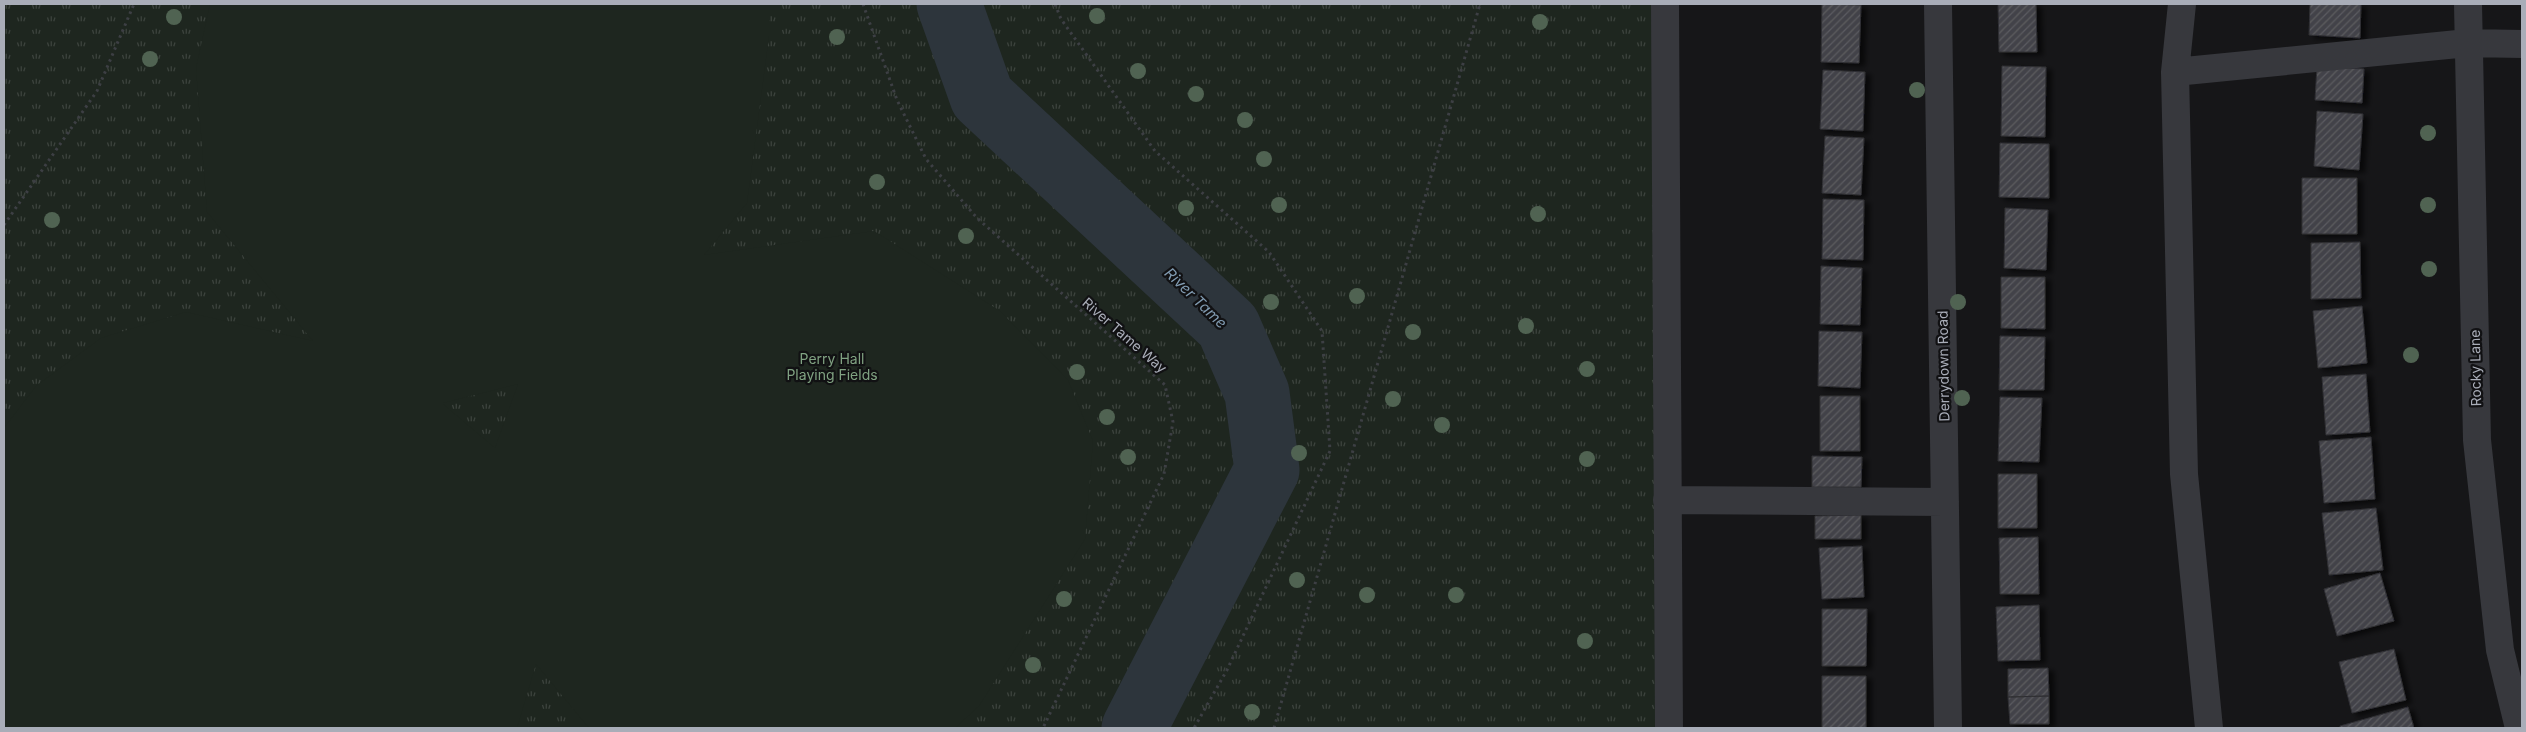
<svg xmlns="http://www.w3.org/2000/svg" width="2526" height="732" viewBox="0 0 2526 732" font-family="Inter,sans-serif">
<defs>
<pattern id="park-tufts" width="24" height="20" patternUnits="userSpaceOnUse" patternTransform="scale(1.25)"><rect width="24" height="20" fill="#1e261f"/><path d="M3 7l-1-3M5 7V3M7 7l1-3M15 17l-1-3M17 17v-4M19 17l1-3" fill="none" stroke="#3c433d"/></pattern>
<pattern id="building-hatch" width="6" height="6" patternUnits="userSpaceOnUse" patternTransform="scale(1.25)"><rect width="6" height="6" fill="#434348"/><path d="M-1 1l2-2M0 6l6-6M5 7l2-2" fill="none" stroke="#5b5b60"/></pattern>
<filter id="shadow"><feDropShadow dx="5.5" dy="3" stdDeviation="2.5" flood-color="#0009"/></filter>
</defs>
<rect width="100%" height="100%" fill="#161618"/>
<!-- park -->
<path fill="url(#park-tufts)" d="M4,4H1655L1661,728H4Z"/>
<!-- pitch -->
<path fill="#1e261f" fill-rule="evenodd" d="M210,4H769V36L747,203L704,255L874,231L1000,311L1068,380L1093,441L1085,539L979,706L955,728H589L536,664L517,728H4V428L36,386L101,338L186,312L313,341L207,212L196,68ZM518,384L495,448L443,404V403Z"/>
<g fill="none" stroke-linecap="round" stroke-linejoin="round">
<!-- river -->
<path stroke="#2d353c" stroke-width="65" d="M949,4L982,97L1228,326L1257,393L1267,470L1134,728"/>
</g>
<!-- building -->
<path fill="url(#building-hatch)" stroke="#303034" filter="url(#shadow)" d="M1822,4L1861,5L1859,63L1821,62Z
M1998,4H2036L2037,52H1999Z
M2310,4H2361L2360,38L2309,35Z
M2002,66L2046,67L2045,137L2001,136Z
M2317,66L2364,69L2362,103L2315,100Z
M1823,70L1865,72L1863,131L1820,129Z
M2317,111L2363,114L2359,170L2314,166Z
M1825,136L1864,138L1861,195L1822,193Z
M2000,143L2049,144V198L1999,197Z
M2302,178H2357V234H2302Z
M1823,199L1864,200L1863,260L1822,259Z
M2005,208L2048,210L2046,270L2004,268Z
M2360,242L2361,298L2311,299V243Z
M1821,266L1862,268L1860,325L1820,324Z
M2001,277H2045V329L2001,328Z
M2362,306L2367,363L2318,368L2313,311Z
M1819,331L1862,332L1860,388L1818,386Z
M2000,336L2045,337L2044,390H1999Z
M2366,374L2370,432L2326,435L2322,377Z
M1820,396H1860V451H1820Z
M2000,397L2042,398L2039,462L1998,461Z
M2371,437L2375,499L2324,503L2319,441Z
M1812,456L1862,457L1861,487H1812Z
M1998,474H2037V528H1998Z
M2376,508L2383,570L2329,575L2322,513Z
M1861,515V539H1815V516Z
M2038,537L2039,594H2000L1999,538Z
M1862,546L1864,597L1822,599L1819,548Z
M2380,573L2394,621L2337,636L2324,589Z
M2039,605L2040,660L1998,661L1996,607Z
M1822,609H1867L1866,666H1822Z
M2394,649L2406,700L2352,713L2339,662Z
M2048,668L2049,696L2008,697V669Z
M1822,676H1866V728H1822Z
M2049,696V724H2010L2008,697Z
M2408,707L2414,728H2340V726Z"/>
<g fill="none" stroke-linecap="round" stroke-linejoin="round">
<!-- path -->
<path stroke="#3d3f44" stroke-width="3" stroke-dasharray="2.5 4" stroke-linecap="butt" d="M863,4L897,100L926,159L977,218L1165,385L1173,422L1164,474L1043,728
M1055,4L1061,19L1155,151L1269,252L1322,331L1330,451L1227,670L1194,728
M4,225L97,91L134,4
M1274,728L1480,4"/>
<!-- minor -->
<path stroke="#37383d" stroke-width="28" d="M1665,4L1669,728
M1938,4L1948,728
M2468,4L2477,440L2500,650L2519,728
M2175,72L2182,4
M1667,500L1945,502
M2209,728L2184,474L2175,72L2468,43L2522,44"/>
</g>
<!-- trees -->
<g fill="#506352">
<circle cx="1097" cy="16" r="8"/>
<circle cx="174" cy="17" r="8"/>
<circle cx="1540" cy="22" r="8"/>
<circle cx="837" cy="37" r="8"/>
<circle cx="150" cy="59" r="8"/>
<circle cx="1138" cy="71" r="8"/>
<circle cx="1917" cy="90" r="8"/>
<circle cx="1196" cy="94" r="8"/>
<circle cx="1245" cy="120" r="8"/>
<circle cx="2428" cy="133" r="8"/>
<circle cx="1264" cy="159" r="8"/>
<circle cx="877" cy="182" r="8"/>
<circle cx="1279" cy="205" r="8"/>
<circle cx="2428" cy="205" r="8"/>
<circle cx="1186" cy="208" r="8"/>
<circle cx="1538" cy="214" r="8"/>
<circle cx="52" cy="220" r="8"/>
<circle cx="966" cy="236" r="8"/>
<circle cx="2429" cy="269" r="8"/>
<circle cx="1357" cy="296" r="8"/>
<circle cx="1271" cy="302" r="8"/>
<circle cx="1958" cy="302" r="8"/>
<circle cx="1526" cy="326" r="8"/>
<circle cx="1413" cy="332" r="8"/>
<circle cx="2411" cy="355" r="8"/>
<circle cx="1587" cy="369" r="8"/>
<circle cx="1077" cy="372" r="8"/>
<circle cx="1962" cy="398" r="8"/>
<circle cx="1393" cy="399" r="8"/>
<circle cx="1107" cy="417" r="8"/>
<circle cx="1442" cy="425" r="8"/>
<circle cx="1299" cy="453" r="8"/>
<circle cx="1128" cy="457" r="8"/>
<circle cx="1587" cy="459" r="8"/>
<circle cx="1297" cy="580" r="8"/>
<circle cx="1367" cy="595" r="8"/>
<circle cx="1456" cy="595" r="8"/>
<circle cx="1064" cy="599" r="8"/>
<circle cx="1585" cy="641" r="8"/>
<circle cx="1033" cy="665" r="8"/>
<circle cx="1252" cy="712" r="8"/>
</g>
<g text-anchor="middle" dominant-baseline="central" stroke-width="4.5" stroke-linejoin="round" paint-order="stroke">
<!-- street labels -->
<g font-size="14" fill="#a9adb8" stroke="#111113">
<text transform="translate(1125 335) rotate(41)">River Tame Way</text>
<text transform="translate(1943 366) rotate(-91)">Derrydown Road</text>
<text transform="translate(2475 368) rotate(-91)">Rocky Lane</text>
</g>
<!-- park labels -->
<g font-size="14" fill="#80a282" stroke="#111113">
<text x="832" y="358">Perry Hall<tspan x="832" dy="16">Playing Fields</tspan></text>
</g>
<!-- water labels -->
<g font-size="15" font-style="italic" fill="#819bb1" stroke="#111113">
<text transform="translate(1196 298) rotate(44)">River Tame</text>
</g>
</g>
<!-- border -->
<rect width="2526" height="732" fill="none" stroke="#a9adb8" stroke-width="10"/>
</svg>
